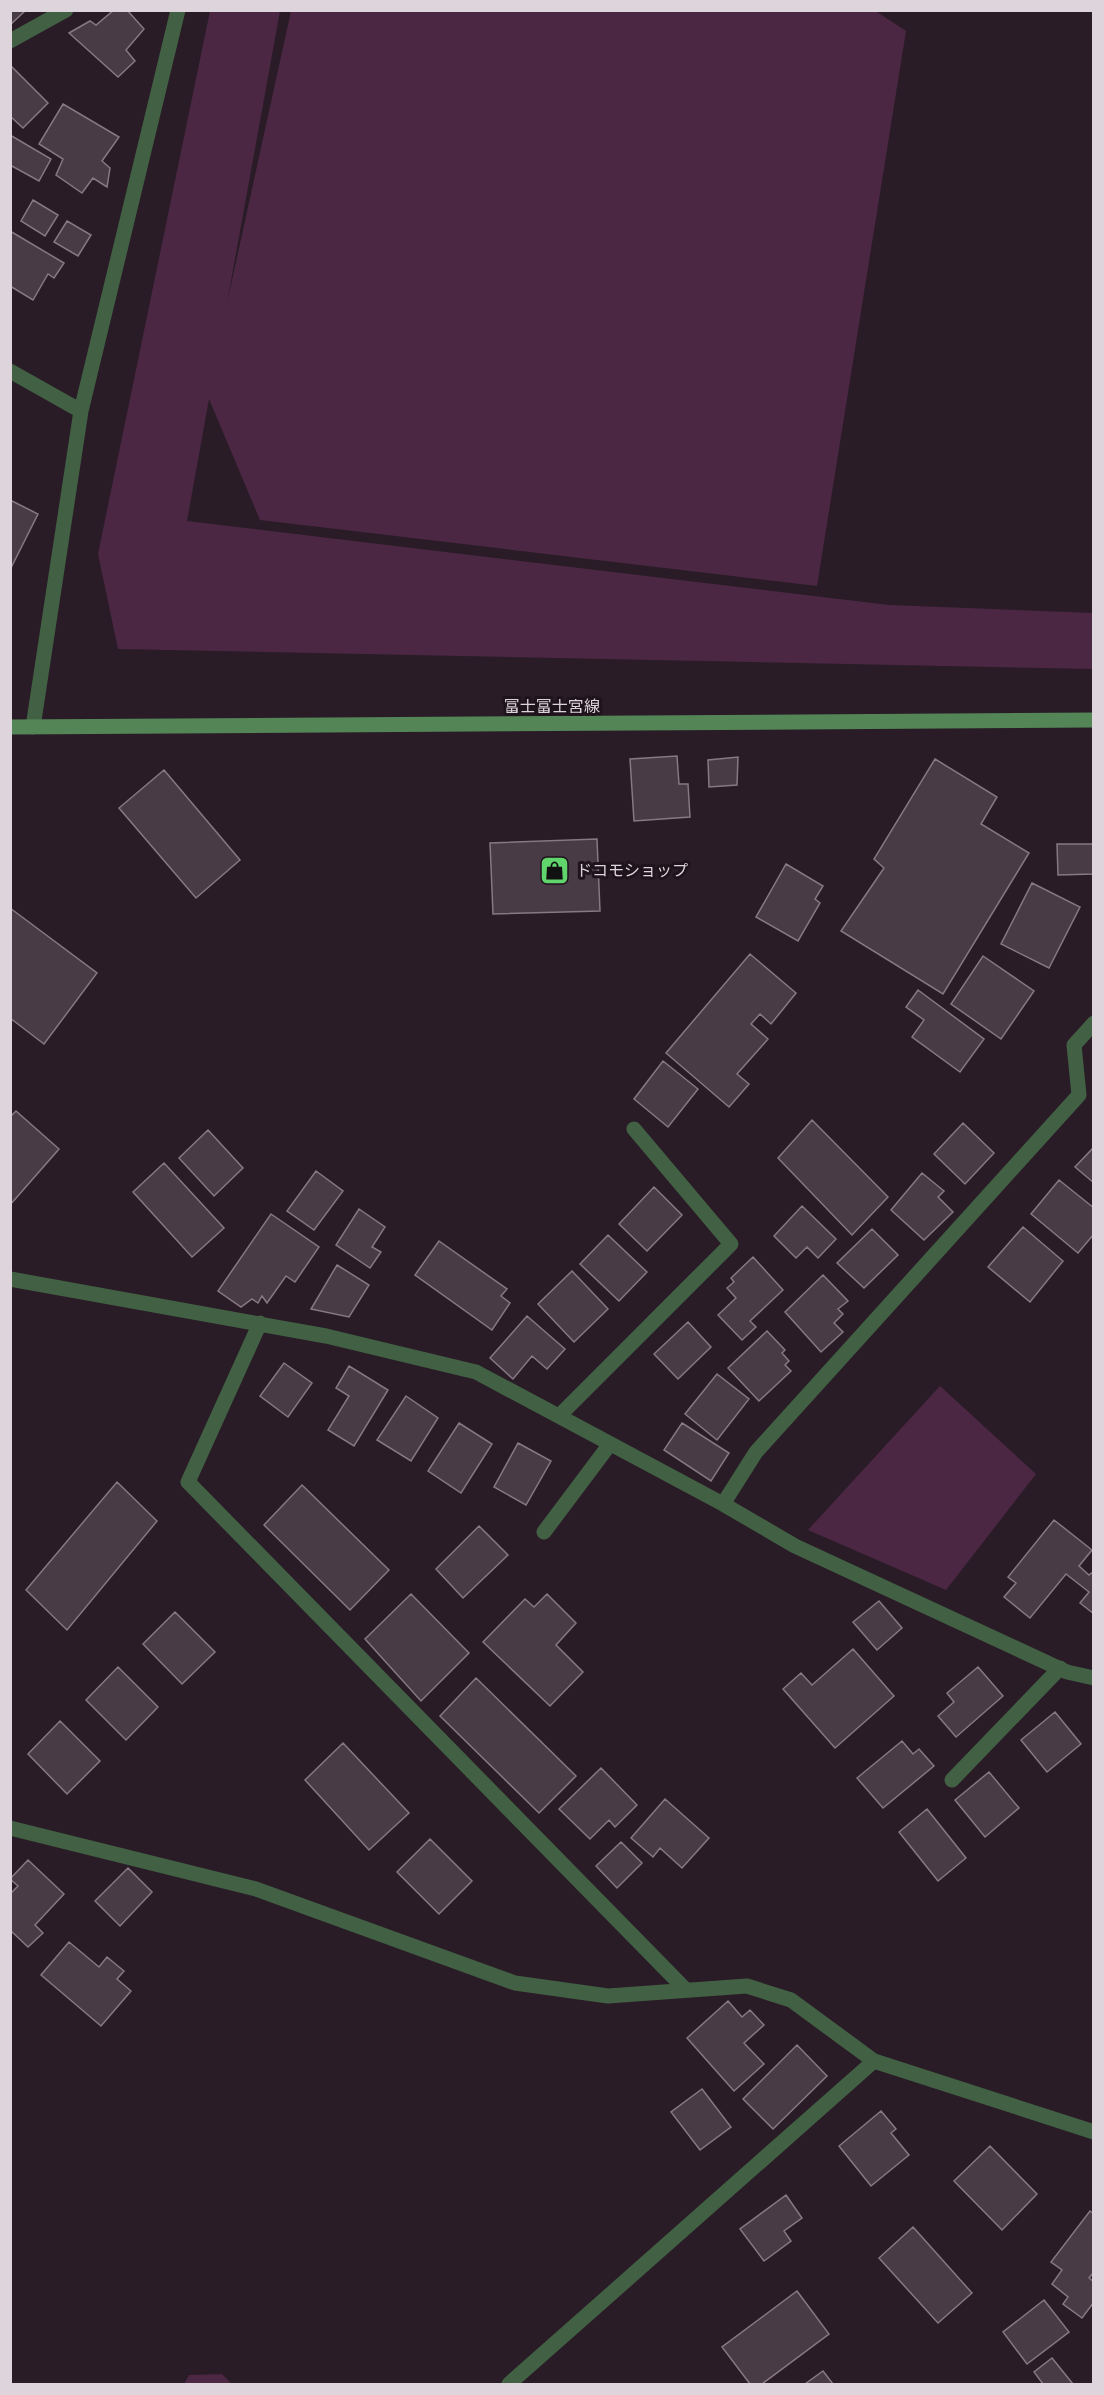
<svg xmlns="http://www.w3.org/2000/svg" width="1104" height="2395" viewBox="0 0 1104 2395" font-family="'Archivo Narrow','Noto Sans JP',sans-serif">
<rect width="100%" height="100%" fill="#291c26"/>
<!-- green -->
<path fill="#4b2744" d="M210,11H280L227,303L291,11L874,10L906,31L817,586L260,520L209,399L187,521L889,605L1093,613V669L118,649L98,554Z
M940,1386L1036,1474L946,1590L808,1530Z
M222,2374L232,2384H184L189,2375Z"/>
<!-- building -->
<path fill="#493b45" stroke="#877883" stroke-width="1.5" d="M10,10H26L10,25Z
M114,10H127L144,29L126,50L135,61L118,77L69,33L90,21L96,25Z
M10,65L48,103L23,128L10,116Z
M63,104L119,137L102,161L110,168L107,187L93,178L82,193L56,175L63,159L39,144Z
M10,135L51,159L39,181L10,165Z
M33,200L58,215L45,236L21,221Z
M67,221L91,235L78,256L54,242Z
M10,231L64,263L54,278L48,274L33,300L10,286Z
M10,500L38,514L10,570Z
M677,756L679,784H688L690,817L634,821L630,759Z
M738,757L737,785L709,787L708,760Z
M935,759L997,797L981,824L1029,853L943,994L841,931L884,868L874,859Z
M164,770L240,860L196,898L119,808Z
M597,839L600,911L493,914L490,843Z
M1057,844H1094V874L1058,875Z
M786,864L823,886L815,899L820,903L798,941L756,917Z
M1032,883L1080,907L1049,968L1001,944Z
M10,908L97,973L44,1044L10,1018Z
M750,954L796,993L771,1024L760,1014L751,1024L768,1039L737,1074L749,1084L729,1107L666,1053Z
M983,956L1034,991L1001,1039L951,1004Z
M918,990L984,1039L960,1072L912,1037L924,1020L906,1007Z
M663,1061L698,1089L668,1127L634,1099Z
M16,1111L59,1149L10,1205V1117Z
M812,1120L888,1197L852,1235L778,1158Z
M963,1123L994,1153L965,1184L934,1154Z
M208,1130L243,1168L214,1196L179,1158Z
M1094,1147V1183L1075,1167Z
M164,1163L224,1228L192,1257L133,1192Z
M316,1171L343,1191L314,1230L287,1211Z
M922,1173L944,1191L938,1197L953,1212L924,1240L891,1210Z
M1059,1180L1094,1208V1234L1078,1253L1031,1214Z
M654,1187L682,1215L647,1251L619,1224Z
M802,1206L836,1239L818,1258L807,1247L796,1258L774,1236Z
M359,1209L385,1227L372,1247L381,1252L370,1268L336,1245Z
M271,1214L319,1247L295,1282L286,1276L267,1303L262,1296L258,1303L252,1299L241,1307L218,1291Z
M1023,1227L1063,1261L1030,1302L988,1267Z
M872,1229L898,1255L864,1288L837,1263Z
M608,1235L647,1272L619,1301L580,1264Z
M439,1241L507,1289L501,1296L510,1303L492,1330L415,1275Z
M753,1257L783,1290L750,1321L756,1327L742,1340L718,1315L736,1298L727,1288L734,1282L731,1278Z
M337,1265L369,1285L349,1317L311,1309Z
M572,1271L608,1309L574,1342L538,1304Z
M823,1275L848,1301L838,1309L843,1314L834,1323L843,1332L821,1352L785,1312Z
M527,1316L565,1349L547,1369L532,1356L513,1379L490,1358Z
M688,1322L711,1347L678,1379L654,1354Z
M767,1331L785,1350L782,1353L789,1361L785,1365L791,1371L759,1401L728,1368Z
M284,1363L312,1383L288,1417L260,1396Z
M349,1366L388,1390L354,1446L328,1430L349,1396L336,1388Z
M717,1374L749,1399L717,1440L685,1414Z
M406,1396L438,1418L411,1461L377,1440Z
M459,1423L492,1444L461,1493L428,1471Z
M682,1423L729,1453L711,1481L664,1450Z
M518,1443L551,1461L526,1505L494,1487Z
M117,1482L157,1521L67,1630L26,1590Z
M302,1485L389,1570L350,1610L264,1525Z
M1054,1520L1092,1550L1079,1566L1089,1575L1094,1571V1614L1080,1603L1089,1592L1066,1574L1030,1618L1004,1597L1016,1583L1008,1577Z
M479,1526L508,1555L463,1598L436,1569Z
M411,1594L469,1653L421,1701L365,1639Z
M547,1594L576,1623L556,1645L583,1672L550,1706L483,1642L525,1599L534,1607Z
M879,1601L902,1628L877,1650L853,1622Z
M175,1612L215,1652L182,1684L143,1644Z
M853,1649L894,1696L835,1748L783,1689L801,1673L812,1685Z
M118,1667L158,1707L126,1740L86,1700Z
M978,1667L1003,1696L956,1737L938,1716L954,1702L947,1693Z
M476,1678L576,1776L539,1813L440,1716Z
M1055,1712L1081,1744L1047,1772L1021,1740Z
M60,1721L100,1761L67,1794L28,1754Z
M902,1741L913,1754L919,1749L934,1766L883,1808L857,1778Z
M343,1743L409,1813L369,1850L305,1780Z
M601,1768L637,1805L615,1827L609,1820L590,1839L559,1809Z
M989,1772L1019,1808L985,1837L955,1800Z
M665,1799L709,1838L682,1868L660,1848L653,1857L631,1838Z
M927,1809L966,1858L938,1881L899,1832Z
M430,1839L472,1881L439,1914L397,1872Z
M621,1842L642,1863L617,1888L596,1866Z
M28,1860L64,1894L35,1925L43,1933L28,1947L10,1930V1894L18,1886L10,1879Z
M128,1868L152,1892L120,1926L95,1901Z
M69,1942L99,1967L107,1957L124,1971L117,1979L131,1991L101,2026L41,1975Z
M728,2001L742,2017L750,2010L764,2025L744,2043L764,2064L734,2091L687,2038Z
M797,2045L827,2076L773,2129L743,2099Z
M702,2089L731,2127L700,2150L671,2112Z
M881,2111L896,2129L891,2133L909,2155L871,2186L839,2146Z
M990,2146L1037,2194L1002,2230L954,2181Z
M786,2195L802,2218L784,2231L791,2241L764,2261L740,2229Z
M1090,2211L1094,2214V2272L1089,2278L1094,2282V2302L1082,2318L1063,2304L1068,2297L1052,2284L1062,2270L1051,2262Z
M913,2227L972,2293L938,2323L879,2258Z
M797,2291L829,2334L762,2384H750L722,2347Z
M1044,2300L1069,2332L1027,2364L1003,2332Z
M1052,2358L1073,2384H1043L1034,2372Z
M823,2371L833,2384H805Z"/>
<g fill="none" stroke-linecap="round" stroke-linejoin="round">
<!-- street -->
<path stroke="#426144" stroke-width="15" d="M10,41L66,10
M10,371L81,411
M33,727L81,411L178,10
M10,1279L326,1336L476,1372L723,1504L795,1546L1067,1672L1094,1678
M260,1323L188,1482L686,1990
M559,1416L731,1244L634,1129
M723,1504L756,1452L1079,1095L1074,1045L1094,1023
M544,1532L610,1444
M952,1780L1060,1668
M10,1828L256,1889L515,1983L608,1996L747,1986L791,2000L874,2061L1094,2132
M509,2384L874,2061"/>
<!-- secondary -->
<path stroke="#538556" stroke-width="15" d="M10,727L1094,720"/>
</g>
<!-- icons -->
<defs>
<symbol id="shop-square" viewBox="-11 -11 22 22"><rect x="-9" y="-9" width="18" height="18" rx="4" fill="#5fd56b" stroke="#1f131c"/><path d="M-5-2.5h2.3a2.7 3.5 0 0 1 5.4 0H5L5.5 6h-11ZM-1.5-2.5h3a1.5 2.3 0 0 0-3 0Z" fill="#111"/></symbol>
</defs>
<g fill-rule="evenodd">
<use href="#shop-square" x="538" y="854" width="33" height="33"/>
</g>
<g text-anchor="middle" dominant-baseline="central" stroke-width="6" stroke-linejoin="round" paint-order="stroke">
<!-- street labels -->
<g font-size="16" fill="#ddd5db" stroke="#1f131c">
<text x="552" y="706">富士富士宮線</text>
</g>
<!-- poi labels -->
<g font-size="16" fill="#ddd5db" stroke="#1f131c" text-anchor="start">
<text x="576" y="870">ドコモショップ</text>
</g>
</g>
<!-- border -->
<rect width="1104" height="2395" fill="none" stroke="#ddd5db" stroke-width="24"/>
</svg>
